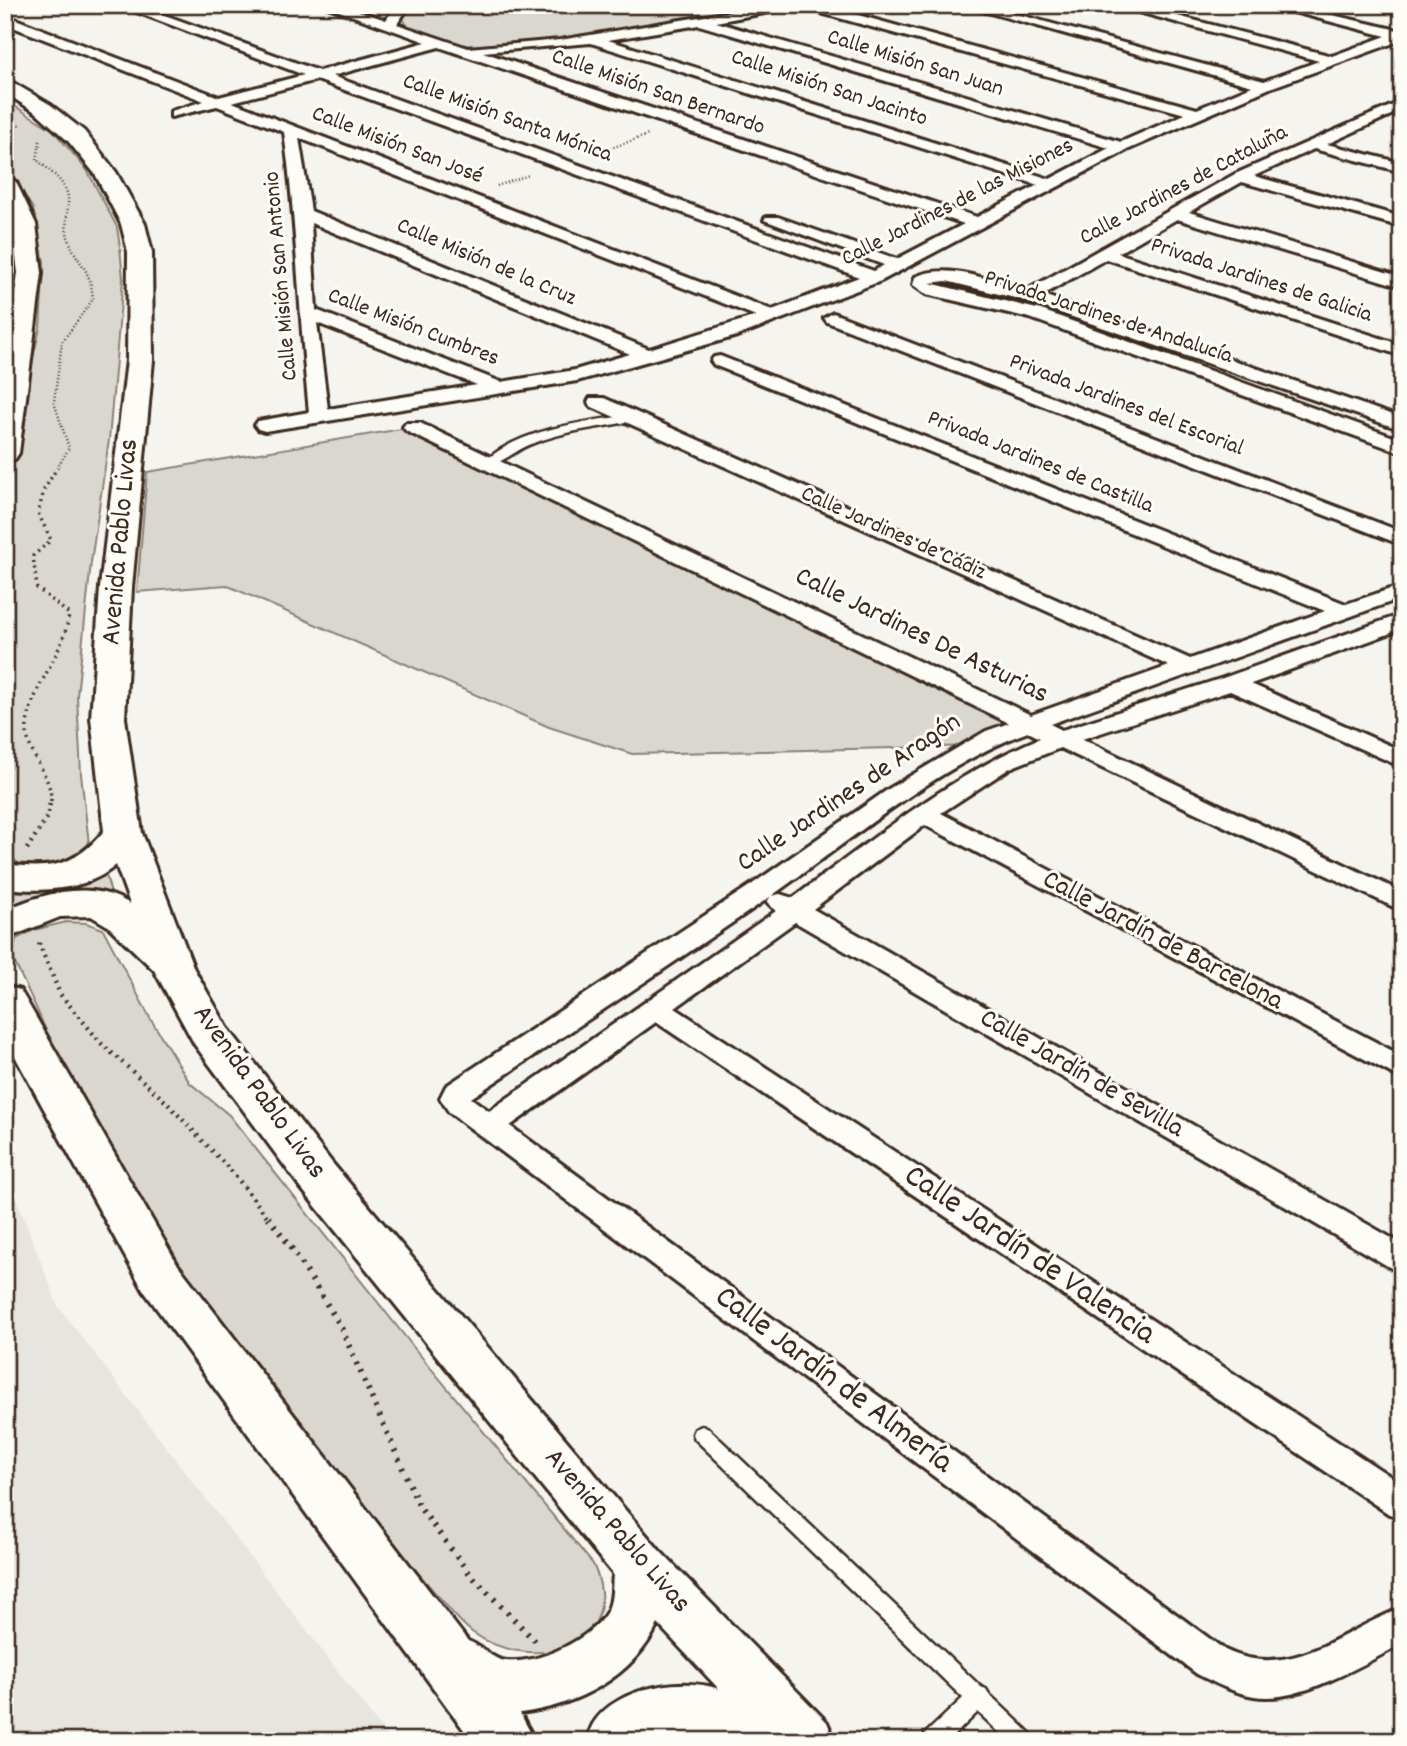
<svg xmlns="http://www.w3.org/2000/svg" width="1407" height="1746" viewBox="0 0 1407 1746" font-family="Dekko,sans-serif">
<rect width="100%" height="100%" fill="#f5f4ee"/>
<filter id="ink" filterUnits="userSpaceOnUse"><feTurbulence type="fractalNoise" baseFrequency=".0143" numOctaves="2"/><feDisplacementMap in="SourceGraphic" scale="14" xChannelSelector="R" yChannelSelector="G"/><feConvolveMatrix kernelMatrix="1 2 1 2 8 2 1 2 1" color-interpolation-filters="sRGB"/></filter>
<g filter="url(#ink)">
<!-- built -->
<path fill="#e7e5df" d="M5,1169L58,1306L391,1741H5Z"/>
<!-- green -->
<path fill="#dad6d0" stroke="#8a8077" stroke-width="2" d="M413,5H775C744,9 712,13 680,18C638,25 410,79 402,13Z
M5,100L53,130L87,170L117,227L120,247L123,279L109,440L91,562L77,696L81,774L89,844C68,867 19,883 5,846V518L20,413L40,328L44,262L33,209L5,164Z
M413,427L1027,722L979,746L632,754L549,727L226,585L137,592L147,472Z
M105,872L112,897L5,916V890C41,897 74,888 105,872Z
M66,922L86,923L103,929L150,1018L190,1083L229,1115L415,1349L593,1564C631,1648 530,1675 472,1632C460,1623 449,1608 439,1597C405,1559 373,1519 341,1479C245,1355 143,1233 71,1093C60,1071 53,1046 43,1024C34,1001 22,979 12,957L16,939L34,930Z"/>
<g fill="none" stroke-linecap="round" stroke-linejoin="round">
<defs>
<path id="lane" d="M633,415L637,416V420C600,428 564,430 529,445C516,450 498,467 484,465L483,463C518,429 586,421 633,415Z
M702,1426L709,1429L981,1687L986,1689L989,1694L1031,1734L1034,1741H1008L978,1712L948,1741H922L925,1734L963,1698L695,1439L693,1434L695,1429Z"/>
<path id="street" d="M118,5H137L319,71L426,42L322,5H341L386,20L396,5H410L397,24L468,48L560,40L772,5H822L1197,109L1252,86L962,5H983L1264,81L1319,61L1113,5H1135L1332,56L1386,36L1267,5H1289L1402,31V40L1270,88L1127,150L881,281L737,336L577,381L265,431L258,429L255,425L258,421L309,412C299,319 297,225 284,132L217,106L171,117V111L204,101L5,24V15L219,97L304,75ZM802,6L803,8L1185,114L1121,142L716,22ZM699,25L1109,148L1050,179L608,40ZM591,43L1038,185L977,217L483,52ZM439,47L964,224L897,259L778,217H766L764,220L884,265L874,271L332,76ZM317,80L859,277L772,310L232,102ZM299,138L756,316L649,349L311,211ZM311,223L630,354L575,370L501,382L316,310ZM317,323L477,385L328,409Z
M1402,101V110L1327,144L1402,163V172L1314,149L1254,176L1402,217V227L1242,182L1189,212L1402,277V287L1177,219L1118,253L1402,345V356L1106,259L1043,295L1402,418V430L1023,300L946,281L930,283L1041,310L1402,440V453L1030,318L926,294L913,285L915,277C947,261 993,282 1027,290L1235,174Z
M833,313L1402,532V545L827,322L824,318Z
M720,356L1346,604L1402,585V598L1050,724L1062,730L1223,678L1402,614V629L1251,684L1402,751V767L1230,691L1082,739L1402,892V911L1060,748L1010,768L941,813L1402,1056V1079L925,825L813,909L1402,1244V1271L1391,1268L795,922L675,1008L1402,1484V1518L1389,1514L656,1022L510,1126L1225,1650C1291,1682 1342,1630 1402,1608V1644C1363,1664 1299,1704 1254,1696C1234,1693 1215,1683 1197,1674L449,1112L440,1098L446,1086L751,885L890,788L986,731L1009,723L406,431L403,427L406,423H420L1031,715L1169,666L590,406L588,402L590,398H604L1190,659L1325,611L714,365L711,361L714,357ZM1028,732L1040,738C949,776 872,840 793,898L780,894L771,896L767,902L776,911L489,1111L471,1098C571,1031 671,965 770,897C847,843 940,764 1028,732Z"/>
<path id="secondary" d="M5,78L51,105L84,131L116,172L145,224L152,252L153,360L132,588L125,718L142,833L194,969L227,1027L333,1164L659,1550L827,1722L835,1741H708L688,1736L658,1741H586C589,1734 591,1726 595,1721C618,1688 683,1676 719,1689L658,1624C634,1676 577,1706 520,1713L535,1741H472L144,1291L5,1038V986L20,990L26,1000L178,1265L468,1641C480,1645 490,1657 501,1660C533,1668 597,1638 609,1607C613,1597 612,1584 613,1574L301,1188L195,1045L154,970L108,926L91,916L60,917L5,939V910C43,893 92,879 130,904L116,865C87,891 42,892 5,888V864C50,870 74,867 104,831L91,718L100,588L127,360L128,252L121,224L95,174L68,141L37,113L5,93Z
M5,175L16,182L36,224L42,273L19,453L15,459L5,462V356L18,273L12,224L5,208Z"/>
</defs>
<!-- lane casing -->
<use href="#lane" stroke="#3b2a1e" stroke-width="5"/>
<!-- street casing -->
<use href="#street" stroke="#3b2a1e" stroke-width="6"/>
<!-- secondary casing -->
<use href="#secondary" stroke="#3b2a1e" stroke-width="6"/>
<!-- path-far3 -->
<path stroke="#3b2a1e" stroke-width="2.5" stroke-dasharray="1 2.5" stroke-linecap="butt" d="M425,13L440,5
M5,121L20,125
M40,141L37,160C48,169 66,182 68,197C69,212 63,225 69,240C78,266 90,265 93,299L62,342L54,402L69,448L56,470
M597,153L648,135
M497,186L529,175"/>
<!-- path-far2 -->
<path stroke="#3b2a1e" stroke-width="3.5" stroke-dasharray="2 4.5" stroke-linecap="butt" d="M51,801C52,773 24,753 27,725C32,685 64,655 69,614L37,588L33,556L51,540L38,513L44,490L57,468"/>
<!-- path-far1 -->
<path stroke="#3b2a1e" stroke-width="4.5" stroke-dasharray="2 5" stroke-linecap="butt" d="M27,849L47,817L51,799
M39,943L60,994L102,1044L165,1101L234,1174L269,1219"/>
<!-- path -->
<path stroke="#3b2a1e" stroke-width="6" stroke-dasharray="2.5 7" stroke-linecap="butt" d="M268,1217L291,1247L340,1325L420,1508L470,1574L535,1641"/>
<!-- lane -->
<use href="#lane" fill="#fdfcf7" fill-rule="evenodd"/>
<!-- street -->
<use href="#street" fill="#fdfcf7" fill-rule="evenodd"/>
<!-- secondary -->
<use href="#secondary" fill="#fdfcf7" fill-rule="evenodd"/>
</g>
</g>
<g text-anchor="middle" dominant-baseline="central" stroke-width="6" stroke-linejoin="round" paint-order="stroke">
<!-- far-street labels -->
<g font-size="23" fill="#3b2a1e" stroke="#fdfcf7">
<text transform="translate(915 64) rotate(17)">Calle Misión San Juan</text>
<text transform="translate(829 89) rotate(18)">Calle Misión San Jacinto</text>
<text transform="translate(658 93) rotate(19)">Calle Misión San Bernardo</text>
<text transform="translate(507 119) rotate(20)">Calle Misión Santa Mónica</text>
<text transform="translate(397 146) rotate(21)">Calle Misión San José</text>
<text transform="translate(1184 186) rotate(-28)">Calle Jardines de Cataluña</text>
<text transform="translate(958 203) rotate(-27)">Calle Jardines de las Misiones</text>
<text transform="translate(486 263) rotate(23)">Calle Misión de la Cruz</text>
<text transform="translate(282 276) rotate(-95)">Calle Misión San Antonio</text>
<text transform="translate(1261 281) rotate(18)">Privada Jardines de Galicia</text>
<text transform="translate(1108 318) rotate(18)">Privada Jardines de Andalucía</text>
<text transform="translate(413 328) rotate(21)">Calle Misión Cumbres</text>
<text transform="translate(1126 406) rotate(21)">Privada Jardines del Escorial</text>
<text transform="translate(1040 463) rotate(22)">Privada Jardines de Castilla</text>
<text transform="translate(893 534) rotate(24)">Calle Jardines de Cádiz</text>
</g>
<!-- street labels -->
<g font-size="28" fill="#3b2a1e" stroke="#fdfcf7">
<text transform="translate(122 542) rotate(-85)">Avenida Pablo Livas</text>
<text transform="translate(921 637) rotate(26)">Calle Jardines De Asturias</text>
<text transform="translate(850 794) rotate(-34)">Calle Jardines de Aragón</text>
<text transform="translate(1162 942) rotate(28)">Calle Jardín de Barcelona</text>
<text transform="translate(1081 1075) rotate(30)">Calle Jardín de Sevilla</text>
<text transform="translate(258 1093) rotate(54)">Avenida Pablo Livas</text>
<text transform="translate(616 1532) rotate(49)">Avenida Pablo Livas</text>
</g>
<!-- near-street labels -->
<g font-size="33" fill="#3b2a1e" stroke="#fdfcf7">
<text transform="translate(1029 1256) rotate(34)">Calle Jardín de Valencia</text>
<text transform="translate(833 1381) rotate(37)">Calle Jardín de Almería</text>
</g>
</g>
<!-- margin -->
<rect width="1407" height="1746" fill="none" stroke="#fdfcf7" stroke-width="28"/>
<rect x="14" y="14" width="1379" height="1718" fill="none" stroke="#3b2a1e" stroke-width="2.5" filter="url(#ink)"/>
</svg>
